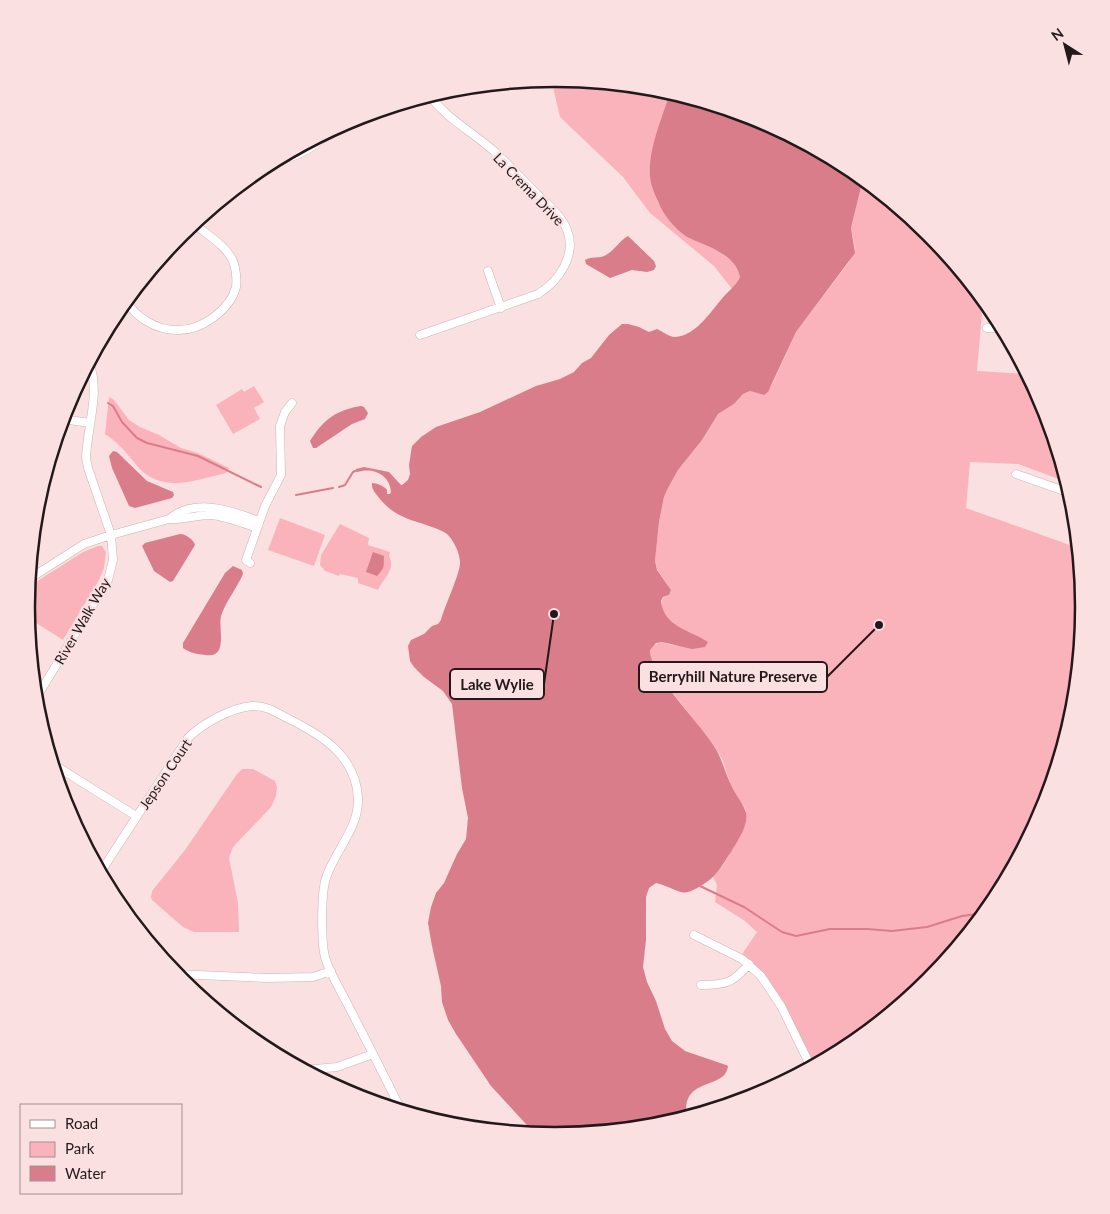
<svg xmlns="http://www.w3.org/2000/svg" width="1110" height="1214" viewBox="0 0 1110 1214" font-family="Lato,sans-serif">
<rect width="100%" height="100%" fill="#fbe0e2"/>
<!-- green -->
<path fill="#fbb3bb" d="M555,78L658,88L670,92L655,140L650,177L653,189L658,203L687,236L720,252L732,261L739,272L740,277L732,289L714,266L650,213L623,177L560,117L551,79Z
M863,179L929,233L983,300L977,371L1027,374L1044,405L1067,482L1018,464L970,462L966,508L1078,548L1084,607L1074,710L1043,810L994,901L929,981L849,1047L813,1066L794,1025L741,956L757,932L745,921L715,902L717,885L713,877L723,865L741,835L746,810L731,786L723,761L715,747L662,679L652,662L649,650C665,635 664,647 678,645C688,644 697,642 706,640C692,635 654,618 663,598L669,595L671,590L657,569L655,561L659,522L664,497L667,490L678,470L702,440L718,414L734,404L743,394L750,391L764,395L773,383L796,332L849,262L855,248L851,228Z
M254,386L264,402L254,408L260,419L233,434L216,405L242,389L244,392Z
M109,397L114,400L129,420L140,427L159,435L181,448L198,453L229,468L226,473C196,480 162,494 138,467C128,455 119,443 105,434Z
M280,518L325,535L314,566L268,550Z
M340,524L369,538L368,545L390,552L389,556C396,571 383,578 378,590L358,583V578L340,574L339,576L325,571L320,565L321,555Z
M98,546H102L106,552L104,568L98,582L63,640L33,621L27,611L28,587L83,552Z
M242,769H253L275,781L277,787L276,796L271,807L233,847L229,858L238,903L239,932H194L183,927L152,900L151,897L152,891L185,850L237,774Z"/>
<!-- water -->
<path fill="#da7d8a" d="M670,92L758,119L849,168L863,179L851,228L855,253L796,332L768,392L764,395L750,391L743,394L734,404L718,414L702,440L678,470L667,490L664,497L659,522L655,561L657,570L671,590L669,595L663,597L661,601C664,627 690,630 708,642L705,647L692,649L662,642L656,643L650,650C649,673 700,723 714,746C722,758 725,773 732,787C736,795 742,802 745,810C751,822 737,842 731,852C724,862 718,874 708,881C680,901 683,890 656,883L649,888L646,897V940L643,967L647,982L656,1001L665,1029L672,1041L685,1051L726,1065L728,1066C725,1091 680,1076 687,1117L658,1126L555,1136L535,1134L491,1086L456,1034L448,1020L442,1002L441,986L432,946L428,923L431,907L436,893L444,883L457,854L466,839L468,818L462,788L452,704L443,691L424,677L414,667L410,661L408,646L411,640L424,634L432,626L438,624L441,620C444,607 461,572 460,562C460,553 452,536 444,532C420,520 399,522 380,499C376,494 371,489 372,483C377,483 384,486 387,490V494H390L391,492C390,474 372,467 357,472L355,471L356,469L364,467L389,472L401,485H402L408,480L410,474L409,465L412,446L421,437L436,427L480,412L536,386L560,379L574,372L582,363L591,358L609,335L622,324H628L639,327L649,332L657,329C662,331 669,337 675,337C695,336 709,314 720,301C727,292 735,287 740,277C737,262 724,254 712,248C704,244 695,241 687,237C675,229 666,218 660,206C656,197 651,187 650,177C648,149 662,119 670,92Z
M628,236L654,261L656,266L654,270L647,272L632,270L610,278L586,264L585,260C592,256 599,259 606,255C615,250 620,240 628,236Z
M361,406L364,407L368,413L365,419L352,424L316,448H313L310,441C323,420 336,410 361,406Z
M113,451L117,452L147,481L173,492L174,495L172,498L135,508L129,506L112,468L109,456Z
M180,534C186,534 194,540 195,545L173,581L170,582L154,571L142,546L145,543Z
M373,552L384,556C383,568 386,566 377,576L366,572Z
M233,566L242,570L243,574C237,588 226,601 221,616C218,628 229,659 205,655C197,654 190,653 183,648V643L225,573Z"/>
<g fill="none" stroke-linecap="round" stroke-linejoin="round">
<!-- stream -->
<path stroke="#da7d8a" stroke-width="2" d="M71,397H76
M108,403L113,406L122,422L137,438L147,443L198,456L261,487
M339,487L345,485L353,472L355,471
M296,495L333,488
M700,886L744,907L782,932L796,936L830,929H867L892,931L927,927L962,916L985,913"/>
<defs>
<path id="minor" d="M275,160C303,158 318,142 339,126
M488,271L501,308
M126,301C137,318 156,330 177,330C201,331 230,310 236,287C237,281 236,270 234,264C229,247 206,234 193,223
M987,328L1003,329
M420,335L538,294C559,281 577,255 567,230C562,216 549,206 538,195C524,181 510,166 495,152C474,133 447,119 429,95
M62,419L90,423
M1016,474L1070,493
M169,519C183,520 196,515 210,515C226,516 242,523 257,528
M250,563L246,560L265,506L281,475L280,426L285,412L292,403
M29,579L84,544L111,535L169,519C195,497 232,511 259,521
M35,700L108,580L113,560L111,535L88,468L86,458C87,426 101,393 89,362
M53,764L136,816
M100,873L188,738C203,723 231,708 252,706C265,705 276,712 287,718C322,735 356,756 358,798C359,829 335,850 326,878C321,893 321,942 325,957C329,972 341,991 348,1005C366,1040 384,1075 401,1110
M694,935L742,959L761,976L781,1006L811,1067
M176,974L268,978L313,977L331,971
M701,985C726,985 733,983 749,964
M304,1070L337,1067L373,1054"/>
</defs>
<!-- minor casing -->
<use href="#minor" stroke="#cdb3b5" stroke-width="9"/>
<!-- minor -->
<use href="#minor" stroke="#fff" stroke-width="8"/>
</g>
<g text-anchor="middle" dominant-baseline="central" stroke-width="4.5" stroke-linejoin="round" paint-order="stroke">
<!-- street labels -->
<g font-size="14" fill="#23191a" stroke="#fbe0e2">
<text transform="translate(529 189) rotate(46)">La Crema Drive</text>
<text transform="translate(82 621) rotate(-60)">River Walk Way</text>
<text transform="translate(165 774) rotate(-56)">Jepson Court</text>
</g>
</g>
<!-- crop -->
<path d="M0 0H1110V1214H0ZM35 607a520 520 0 1 1 1040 0a520 520 0 1 1-1040 0Z" fill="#fbe0e2" fill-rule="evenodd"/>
<path fill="none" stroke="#23191a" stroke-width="2.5" d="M35 607a520 520 0 1 1 1040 0a520 520 0 1 1-1040 0Z"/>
<!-- callouts -->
<path fill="none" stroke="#23191a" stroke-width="2" d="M879 625L827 677M554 614L544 684"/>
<g fill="#23191a" stroke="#fbe0e2" stroke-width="2">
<circle cx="879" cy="625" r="5"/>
<circle cx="554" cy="614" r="5"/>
</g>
<g fill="#fbe0e2" stroke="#23191a" stroke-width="2">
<rect x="639" y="662" width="188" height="30" rx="5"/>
<rect x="450" y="669" width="94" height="30" rx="5"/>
</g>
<g font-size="15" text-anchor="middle" font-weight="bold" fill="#23191a">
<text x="733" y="682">Berryhill Nature Preserve</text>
<text x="497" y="690">Lake Wylie</text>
</g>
<!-- legend -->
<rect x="20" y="1104" width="162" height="90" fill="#fbe0e2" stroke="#a59092"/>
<rect x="30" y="1120" width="25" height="8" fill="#ffffff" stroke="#a59092"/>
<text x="65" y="1129" font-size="15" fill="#23191a">Road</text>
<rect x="30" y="1142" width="25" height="15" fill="#fbb3bb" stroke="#a59092"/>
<text x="65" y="1154" font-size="15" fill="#23191a">Park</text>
<rect x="30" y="1166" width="25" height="15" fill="#da7d8a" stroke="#a59092"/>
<text x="65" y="1179" font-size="15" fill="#23191a">Water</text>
<!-- north arrow -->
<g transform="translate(1065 45) rotate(324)" stroke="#fbe0e2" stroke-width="4" paint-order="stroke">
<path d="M0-4L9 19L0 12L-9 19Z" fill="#23191a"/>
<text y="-8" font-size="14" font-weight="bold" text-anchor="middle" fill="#23191a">N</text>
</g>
</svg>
